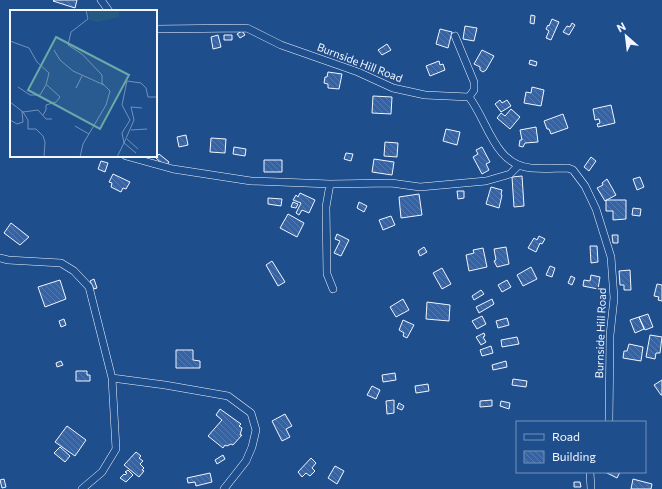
<svg xmlns="http://www.w3.org/2000/svg" width="662" height="489" viewBox="0 0 662 489" font-family="Commissioner,sans-serif">
<defs>
<pattern id="building-back-hatch" width="6" height="6" patternUnits="userSpaceOnUse"><rect width="6" height="6" fill="#3563a3"/><path d="M-1 5l2 2M0 0l6 6M5-1l2 2" fill="none" stroke="#537ab1"/></pattern>
</defs>
<rect width="100%" height="100%" fill="#1f4e8c"/>
<!-- building -->
<path fill="url(#building-back-hatch)" stroke="#f2f6ff" d="M54,0H77L75,8L53,1Z
M531,15L535,16L534,24L530,23Z
M552,19L559,22L551,40L546,38L549,31L546,29L548,25L549,26Z
M572,23L575,25L569,35L563,32L567,26L570,27Z
M465,26L477,28L474,41L463,39Z
M440,29L452,32L448,48L436,44Z
M242,31L245,35L240,38L237,34Z
M218,35L221,47L213,49L211,37Z
M224,35H232V40H224Z
M387,44L391,50L382,55L378,50Z
M482,50L494,56L486,70L483,72L480,70V67L474,64Z
M530,60L537,62L536,66L529,64Z
M439,61L440,65L443,64L445,70L430,76L426,66Z
M328,72L342,74L339,89L328,88V84L324,83L325,77H327Z
M532,87L544,90L541,106L524,103L526,92L531,93Z
M373,96L392,97L391,114L372,113Z
M500,100L502,103L507,100L511,106L501,112L495,104Z
M611,105L615,123L598,127L597,124L600,123L599,119L595,120L593,109Z
M511,109L520,117L510,129L497,118L501,113L505,116Z
M563,114L568,128L551,134L549,129H547L544,121Z
M536,127L538,142L525,143L523,147L519,146L520,140H522L520,130Z
M446,129L460,132L457,145L443,141Z
M186,135L188,145L179,147L177,137Z
M211,138L226,139L225,153L210,152Z
M385,142L398,143L397,157L384,156Z
M234,147L246,149L245,156L233,154Z
M482,147L490,162L486,164L489,170L482,174L473,157L478,154L476,150Z
M346,153L353,154L351,161L344,159Z
M159,154L169,162L166,167L156,158Z
M591,157L596,161L589,171L584,167Z
M374,159L394,162L392,175L372,172Z
M264,160H282V172H264Z
M101,161L108,163L105,172L98,169Z
M113,174L130,182L126,189L123,188L121,192L111,187L112,183L109,182Z
M522,176L524,206L514,207L512,177Z
M640,177L644,187L637,190L633,179Z
M607,179L616,195L605,201L597,188L603,185L602,183Z
M491,187L502,190L501,194L502,195L499,208L486,204Z
M457,191H464V198L458,199Z
M300,193L315,200L309,213L302,210L299,215L296,213L301,203L293,200L296,195L298,197Z
M419,194L422,215L401,218L399,197Z
M268,198L282,199L281,206L268,204Z
M606,200H626V219L613,220V211H606Z
M293,202L298,204L296,208L291,207Z
M359,202L367,206L364,212L357,208Z
M633,208L641,209L640,216L632,215Z
M288,214L304,223L297,237L280,228Z
M391,216L395,225L383,230L379,220Z
M11,223L29,237L20,245L4,233Z
M337,234L349,240L341,256L334,253L340,241L335,239Z
M612,235H618V243H613Z
M539,236L545,239L542,244L540,243L536,252L528,248L534,238L537,240Z
M590,246H597L598,262L591,263Z
M424,247L427,252L420,256L418,251Z
M506,247L509,264L497,267L494,261L496,260L494,249Z
M483,248L487,267L469,271L466,255L474,253L473,250Z
M272,261L285,282L278,286L266,265Z
M550,266L555,268L552,277L546,275Z
M531,267L537,279L523,286L517,275Z
M442,268L451,284L442,289L433,273Z
M630,270L631,290H624V285H620L619,271Z
M591,275L600,277L598,289L583,286L584,280L590,281Z
M571,276L575,278L572,285L568,283Z
M94,279L97,288L94,289L90,281Z
M60,280L66,299L45,307L38,287Z
M507,280L511,287L502,292L498,285Z
M657,284L662,285V301L658,300L659,297L654,296Z
M481,290L484,294L474,300L472,296Z
M403,299L409,310L396,317L390,307Z
M492,299L494,304L479,313L476,307Z
M427,302L450,305L449,321L426,319Z
M648,314L653,327L645,330L639,317Z
M482,316L486,324L477,329L472,321Z
M639,317L644,329L635,333L630,320Z
M507,318L509,325L498,328L496,321Z
M64,319L66,325L61,327L59,321Z
M403,320L414,325L407,338L403,336L404,333L399,330Z
M484,333L485,336L483,337L486,342L481,345L476,337Z
M650,335L662,337L660,353H656L655,359L646,357Z
M517,337L519,344L502,347L501,340Z
M629,344L643,347L641,361L623,358L624,351H627Z
M491,346L493,353L482,356L480,350Z
M176,350H193V360L200,361V368H176Z
M61,361L63,365L57,367L56,363Z
M506,361L507,367L493,370L492,365Z
M76,371H87V375H90V381H76Z
M395,373L396,380L383,382L382,375Z
M513,379L527,381L526,387L512,385Z
M662,380V395H661L654,385Z
M428,384L429,391L416,393L415,386Z
M372,386L380,390L376,399L367,395Z
M394,400V413L387,414L386,401Z
M492,400V406L480,407V401Z
M501,401L510,403L509,409L500,406Z
M399,403L404,406L402,410L397,408Z
M220,409L241,424L239,426L242,428L240,435H242L233,445L231,444L227,446L225,445L223,448L208,436L222,420L216,415Z
M285,414L292,426L286,429L290,437L282,441L272,421Z
M67,426L86,440L75,456L55,442Z
M60,447L70,456L65,462L54,453Z
M136,452L141,456L139,458L143,461L140,464L144,468L142,470L144,471L139,477L124,465Z
M223,455L225,459L217,464L215,460Z
M311,458L316,463L312,468L315,471L310,476L306,473L302,477L298,472Z
M335,466L344,471L337,484L328,478Z
M128,470L133,475L126,482L120,478L124,474L125,475L127,473L125,472Z
M605,472H620L617,478Z
M210,473L212,482L196,486L195,482L188,483L187,478Z
M4,479L6,487L2,488L0,480Z
M633,479L652,484L651,489H631Z
M574,482H580L581,487H574Z"/>
<g fill="none" stroke-linecap="round" stroke-linejoin="round">
<defs>
<path id="minor" d="M101,0L109,11
M156,29L247,28L281,45L358,72L393,88L425,95L469,97C488,121 494,165 531,168C543,169 556,168 568,168L573,170L585,186L596,209L611,257L614,298L610,335L609,422
M455,36L474,82V90L469,97
M126,156L173,169L251,181L330,184L391,183L420,187L486,181L510,174L518,166
M330,184L326,207L327,274L333,289
M0,258L8,260L61,263L74,271L89,287L112,378L116,449L102,472L82,489
M112,378L165,385L228,396L251,413L256,430L252,447L246,461L224,489
M590,472L591,489"/>
</defs>
<!-- minor casing -->
<use href="#minor" stroke="#f2f6ff" stroke-width="8"/>
<!-- minor -->
<use href="#minor" stroke="#1f4e8c" stroke-width="7"/>
</g>
<g text-anchor="middle" dominant-baseline="central" stroke-width="3" stroke-linejoin="round" paint-order="stroke">
<!-- street labels -->
<g font-size="11" fill="#f2f6ff" stroke="#1f4e8c">
<text transform="translate(360 62) rotate(21)">Burnside Hill Road</text>
<text transform="translate(600 333) rotate(-88)">Burnside Hill Road</text>
</g>
</g>
<!-- overview -->
<g transform="translate(10 10)">
<rect width="147" height="147" fill="#1f4e8c"/>
<path d="M78,0H109V7L87,12L80,10Z" fill="#245a82"/>
<path fill="none" stroke="#7391ba" stroke-width="1" d="M0,31L19,38L27,52L39,63L36,75L30,85H20L8,77M44,40L50,50L63,61L94,75M66,78L72,66M0,92L13,102L28,100L36,109H42M13,102L18,110V119H26L33,126L35,132L34,147M33,105L36,100V95L46,92L50,87L37,75M0,110L7,114L13,112L12,101M65,116L79,124M121,120L137,119M117,129L128,139M126,143L114,133L124,110L121,97L132,98M70,147L73,134L96,95L100,81L92,73V65L72,44L58,35L61,22L78,9L76,0M107,147L114,133L112,123L120,110L112,95L117,71L131,73L136,78L138,87H147"/>
<path fill="#6aa9a8" fill-opacity="0.15" stroke="#6aa9a8" stroke-width="2" d="M46,27L119,65L90,119L18,80Z"/>
<rect width="147" height="147" fill="none" stroke="#f2f6ff" stroke-width="2"/>
</g>
<!-- legend -->
<rect x="516" y="421" width="130" height="52" fill="#1f4e8c" stroke="#7391ba"/>
<rect x="524" y="434" width="20" height="6" fill="#1f4e8c" stroke="#7391ba"/>
<text x="552" y="441" font-size="12" fill="#f2f6ff">Road</text>
<rect x="524" y="451" width="20" height="12" fill="url(#building-back-hatch)" stroke="#7391ba"/>
<text x="552" y="461" font-size="12" fill="#f2f6ff">Building</text>
<!-- north arrow -->
<g transform="translate(626 36) rotate(332)" stroke="#1f4e8c" stroke-width="3" paint-order="stroke">
<path d="M0-3L7 15L0 10L-7 15Z" fill="#f2f6ff"/>
<text y="-6" font-size="11" font-weight="bold" text-anchor="middle" fill="#f2f6ff">N</text>
</g>
</svg>
